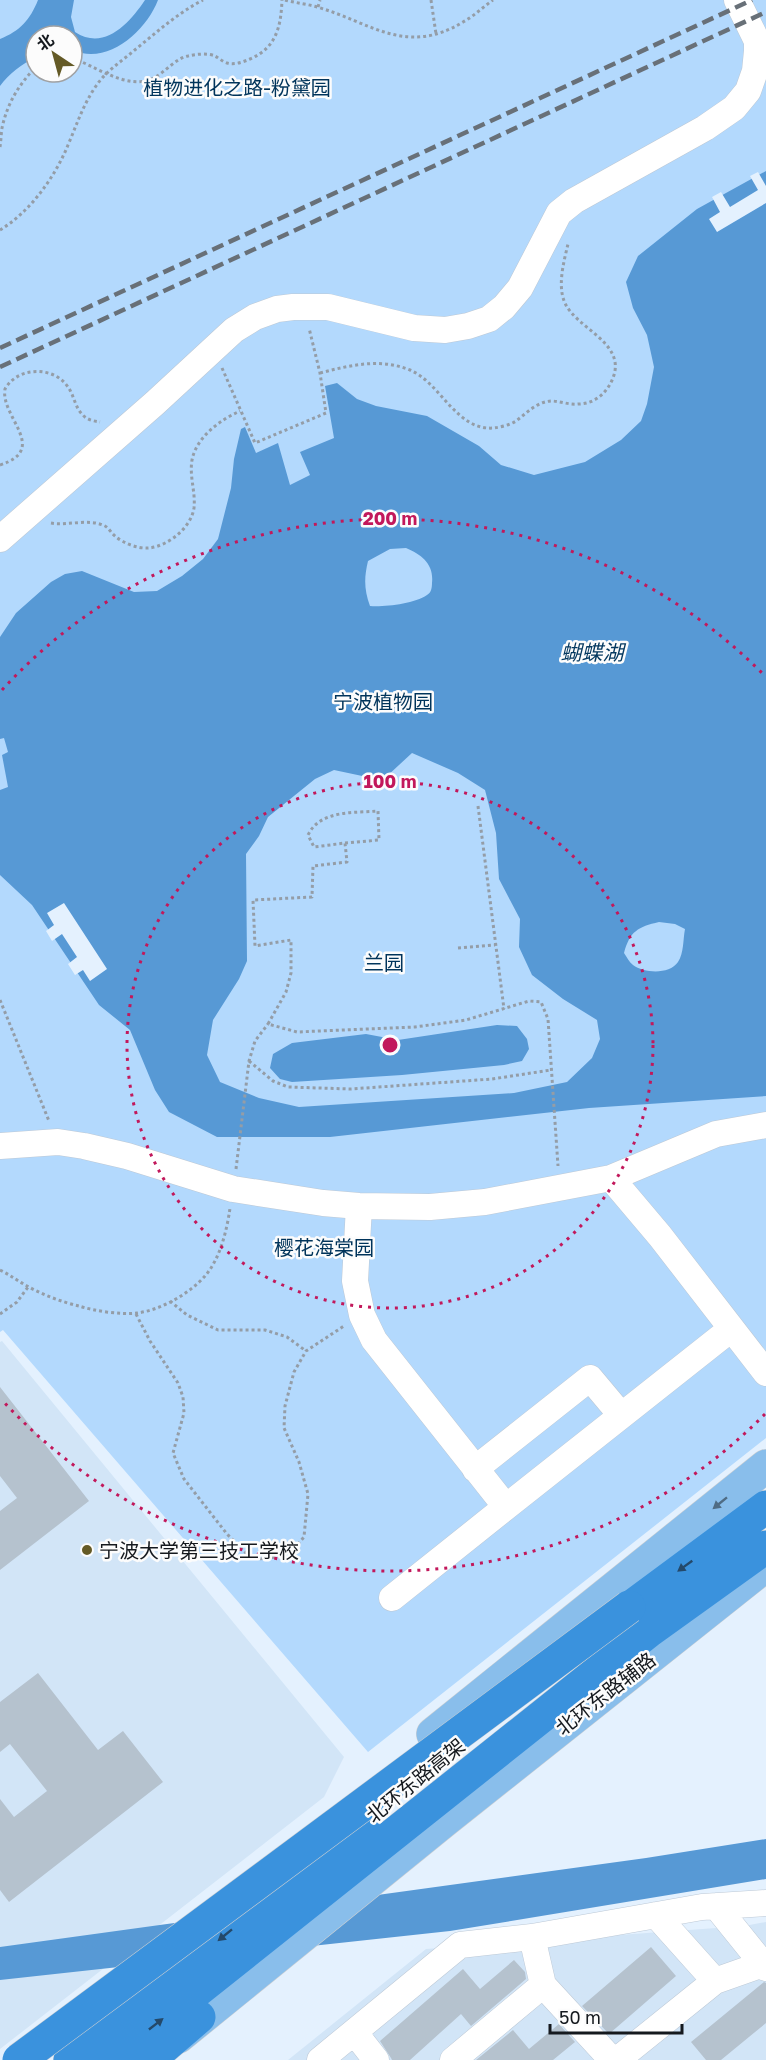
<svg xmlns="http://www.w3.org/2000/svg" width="766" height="2060" viewBox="0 0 766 2060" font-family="'Golos Text','Noto Sans SC',sans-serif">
<rect width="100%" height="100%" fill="#e4f1fe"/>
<!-- built -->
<path fill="#d2e5f7" d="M2,1341L344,1757L324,1797L0,2049V1342Z
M766,1922V2060H288L426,1949L744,1926Z"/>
<!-- green -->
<path fill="#b3d9fd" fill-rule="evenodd" d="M0,0H766V1438L368,1752L3,1330L0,1332ZM36,36H72V72H36Z"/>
<!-- water -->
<path fill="#5799d5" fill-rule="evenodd" d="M38,0H74L71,17L75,32C104,51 129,24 145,0H158C148,26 120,54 91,54C85,54 78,52 72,51V36H36V58C22,63 9,74 0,86V39C20,31 30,20 38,0Z
M766,171V1096L589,1108L330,1137H217L169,1112L155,1090L130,1030L99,1005L32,905L0,875V790L8,787L2,755L8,752L4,738L0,739V637L16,613L51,582L65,574L82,571L134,592L157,591L182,576L203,559L218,539L231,488L234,459L241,429L245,427L256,453L278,443L290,485L310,475L300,452L334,438L325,386L337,383L357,399L376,406L427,416L479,446L501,465L534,475L585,462L621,440L641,421L647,404L654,367L647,335L633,308L626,282L638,256L697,209ZM406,548C422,555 434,564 432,583C432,588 431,593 427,595C414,604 385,607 370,606C364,589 364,578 368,561L390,549ZM412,753L458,773L485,790L496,833L499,879L520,919L519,947L532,975L563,999L597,1020L600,1039L592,1058L567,1082L514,1093L299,1107L259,1098L220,1082L207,1055L213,1020L239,979L247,961L246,854L259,836L268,817L315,779L334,770L367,777H386ZM659,922L675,924L685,929C683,939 684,953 678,962C669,975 644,973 633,965C629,962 627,957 624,953C630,931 638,927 659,922Z
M497,1025L517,1026L527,1039L529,1049L522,1061L504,1065L402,1075L292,1082L280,1079L270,1068L273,1054L292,1043L366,1034L398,1040Z
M766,1839V1879L450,1931L0,1980V1947L646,1858Z"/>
<!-- pier -->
<path fill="#e4f1fe" d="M758,172L766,186V203L717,232L709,219L720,212L712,197L721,192L730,207L758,190L750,176Z
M64,903L107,969L90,981L83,970L75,975L68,964L77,957L62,934L52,941L46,931L54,925L47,913Z"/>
<!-- building -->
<path fill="#b5c2ce" d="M0,1387L89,1501L0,1570V1511L17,1498L0,1476Z
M38,1673L98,1750L123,1731L163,1782L9,1902L0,1890V1799L14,1817L47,1791L10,1744L0,1752V1702Z
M651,1947L676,1976L609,2034L582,2006Z
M514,1960L525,1972L526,1979L471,2026L461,2014L410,2060H392L391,2058L380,2041L463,1969L480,1989Z
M764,1982L766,1983V2023L721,2060H706L691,2042Z
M559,2024L575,2042L553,2060H476L513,2030L529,2049Z"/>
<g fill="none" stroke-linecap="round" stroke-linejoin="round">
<defs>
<path id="minor" d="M0,539L155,403L234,330L255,317L277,309L293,307H328L414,328L445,330L468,326L489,319L504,307L520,288L559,213L574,201L705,128L734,108L748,91L755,71L757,51V41L737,0
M0,1146L58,1142L84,1146L127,1156L233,1189L323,1203L359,1206L430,1207L485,1202L611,1178L716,1134L766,1125
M611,1178L660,1236L766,1373
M359,1206L355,1281L362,1315L374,1340L506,1507L731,1329
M475,1469L590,1378L621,1415
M392,1598L506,1507
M716,1906L766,1968
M532,1937L543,1985L612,2060
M715,1981L763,1964
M355,2033L376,2060
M320,2060L460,1945L532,1937L702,1907L766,1903
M453,2060L543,1985
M617,2060L715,1981L656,1915"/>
<path id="major" d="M433,1734L766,1466
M178,2037L444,1821L766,1565"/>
<path id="highway" d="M608,1624L766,1507
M70,2060L363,1823
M110,2060L649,1631L766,1547
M149,2060L199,2017"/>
</defs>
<!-- minor casing -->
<use href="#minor" stroke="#bdc9d6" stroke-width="27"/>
<!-- major casing -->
<use href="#major" stroke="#d0d1d2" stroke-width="34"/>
<!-- highway casing -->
<use href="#highway" stroke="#d0d1d2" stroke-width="34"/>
<!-- path -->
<path stroke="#949da7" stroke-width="3" stroke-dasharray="3 3" stroke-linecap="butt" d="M285,0C296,3 307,4 317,7C370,22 406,57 463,22C474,16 483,7 493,0
M431,0L436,34
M318,7L320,0
M72,58C96,66 127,91 154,78C165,72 176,58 188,56C196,54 208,53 215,56C219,58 223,62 227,63C235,65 243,62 250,59C276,48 281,27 282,0
M0,147C1,141 1,134 2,128C7,104 19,84 36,67
M0,230C30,212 55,177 68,145C77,124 83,105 96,86C106,71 122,61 136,49C158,31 178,13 203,0
M222,368L255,443L326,413L320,373L309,328
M320,373C351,365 380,358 410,370C441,383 456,431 494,428C501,427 510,425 516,421C527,413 536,402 551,401C560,401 569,405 578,404C596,404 609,391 614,375C624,342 576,328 565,303C557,286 564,261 568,244
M0,465C50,449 0,417 5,389C18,366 54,366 68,387C74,395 75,408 83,415C87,420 94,421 100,422
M51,523C68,526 89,518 105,526C109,528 111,533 115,536C123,543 138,549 149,548C168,546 191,528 194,508C196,490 187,471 194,453C201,434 222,419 240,411
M478,806L504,1009
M345,843L379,840L378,811C353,813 320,810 308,835L314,847L345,843L347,862L313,866L312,897L253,900L255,946L291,940V973L286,992L268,1024L297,1032L415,1027L466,1020L529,1001L541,1002L548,1019L558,1166
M458,948L495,945
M0,1000L49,1121
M249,1061L273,1081L288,1087L351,1089L492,1079L551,1070
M236,1169L249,1061L255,1041L268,1024
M0,1270C10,1275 18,1281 27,1286C43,1295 62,1302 79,1306C94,1311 121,1315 137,1313C161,1310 189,1294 205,1276C220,1259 227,1230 230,1208
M170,1301L187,1315L218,1330H265L287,1337L306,1351
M0,1314L17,1302L28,1287
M136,1314L150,1341L178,1383L183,1397L184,1413L173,1453L184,1479L227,1534L250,1557L259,1559L275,1557L292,1551L304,1537L308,1494L299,1462L284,1428L285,1406L294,1372L306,1351L344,1326"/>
<!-- minor -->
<use href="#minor" stroke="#fff" stroke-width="26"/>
<!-- major -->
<use href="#major" stroke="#89beeb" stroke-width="33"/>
<!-- highway -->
<use href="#highway" stroke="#3a92dd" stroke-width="33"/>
<!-- rail -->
<path stroke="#687078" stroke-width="4.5" stroke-dasharray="12 6" stroke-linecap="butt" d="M0,348L752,0
M0,367L766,12"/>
<defs>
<path id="highway-bridge" d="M19,2060L629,1607"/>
</defs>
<!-- highway-bridge casing -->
<use href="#highway-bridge" stroke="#d0d1d2" stroke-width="34" stroke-linecap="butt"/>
<!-- highway-bridge -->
<use href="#highway-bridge" stroke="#3a92dd" stroke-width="33"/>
</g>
<!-- one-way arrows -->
<defs><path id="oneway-solid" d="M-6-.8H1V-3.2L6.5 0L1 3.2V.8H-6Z" transform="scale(1.5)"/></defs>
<use fill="#4f6c84" href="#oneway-solid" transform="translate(720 1503) rotate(141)"/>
<g fill="#24496a">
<use href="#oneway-solid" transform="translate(685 1566) rotate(144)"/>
<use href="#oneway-solid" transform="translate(225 1935) rotate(141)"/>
<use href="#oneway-solid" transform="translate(156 2024) rotate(-38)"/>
</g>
<!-- distance rings -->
<g fill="none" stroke="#c2185b" stroke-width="3" stroke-dasharray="3 6">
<circle cx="390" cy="1045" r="263"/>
<path d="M765 1414A526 526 0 0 1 2 1400M2 690A526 526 0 0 1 765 676"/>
</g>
<!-- markers -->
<circle fill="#645a26" stroke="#fcfcfc" stroke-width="2" cx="87" cy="1550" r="6"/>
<g text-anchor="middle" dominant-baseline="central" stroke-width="5" stroke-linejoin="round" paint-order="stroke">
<!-- park labels -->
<g font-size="20" fill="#00345b" stroke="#fcfcfc">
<text x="237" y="87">植物进化之路-粉黛园</text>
<text x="383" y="701">宁波植物园</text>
<text x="384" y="962">兰园</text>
<text x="324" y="1247">樱花海棠园</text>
</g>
<!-- poi labels -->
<g font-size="20" fill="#15191e" stroke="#fcfcfc" text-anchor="start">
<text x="99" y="1550">宁波大学第三技工学校</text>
</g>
<!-- street labels -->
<g font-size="20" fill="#15191e" stroke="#fcfcfc">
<text transform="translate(605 1693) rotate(-38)">北环东路辅路</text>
<text transform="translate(415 1780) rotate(-39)">北环东路高架</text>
</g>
<!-- water labels -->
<g font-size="21" font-style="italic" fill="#053960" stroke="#fcfcfc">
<text x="592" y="652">蝴蝶湖</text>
</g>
</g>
<circle cx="390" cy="1045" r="9" fill="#c2185b" stroke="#fcfcfc" stroke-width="3"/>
<g font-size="18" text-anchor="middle" font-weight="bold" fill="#c2185b" stroke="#fcfcfc" stroke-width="5" stroke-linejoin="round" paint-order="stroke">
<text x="390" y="525">200 m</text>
<text x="390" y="788">100 m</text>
</g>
<!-- north arrow -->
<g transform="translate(54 54) rotate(324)"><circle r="28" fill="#fcfcfc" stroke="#a0a1a3" stroke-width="1.5"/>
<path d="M0-4.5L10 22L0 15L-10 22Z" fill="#645a26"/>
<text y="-9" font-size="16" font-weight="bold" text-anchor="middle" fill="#15191e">北</text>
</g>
<!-- scale -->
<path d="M550 2024v9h132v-9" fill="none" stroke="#15191e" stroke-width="3"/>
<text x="559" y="2024" font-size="18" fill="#15191e" stroke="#fcfcfc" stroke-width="4.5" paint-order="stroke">50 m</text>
</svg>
